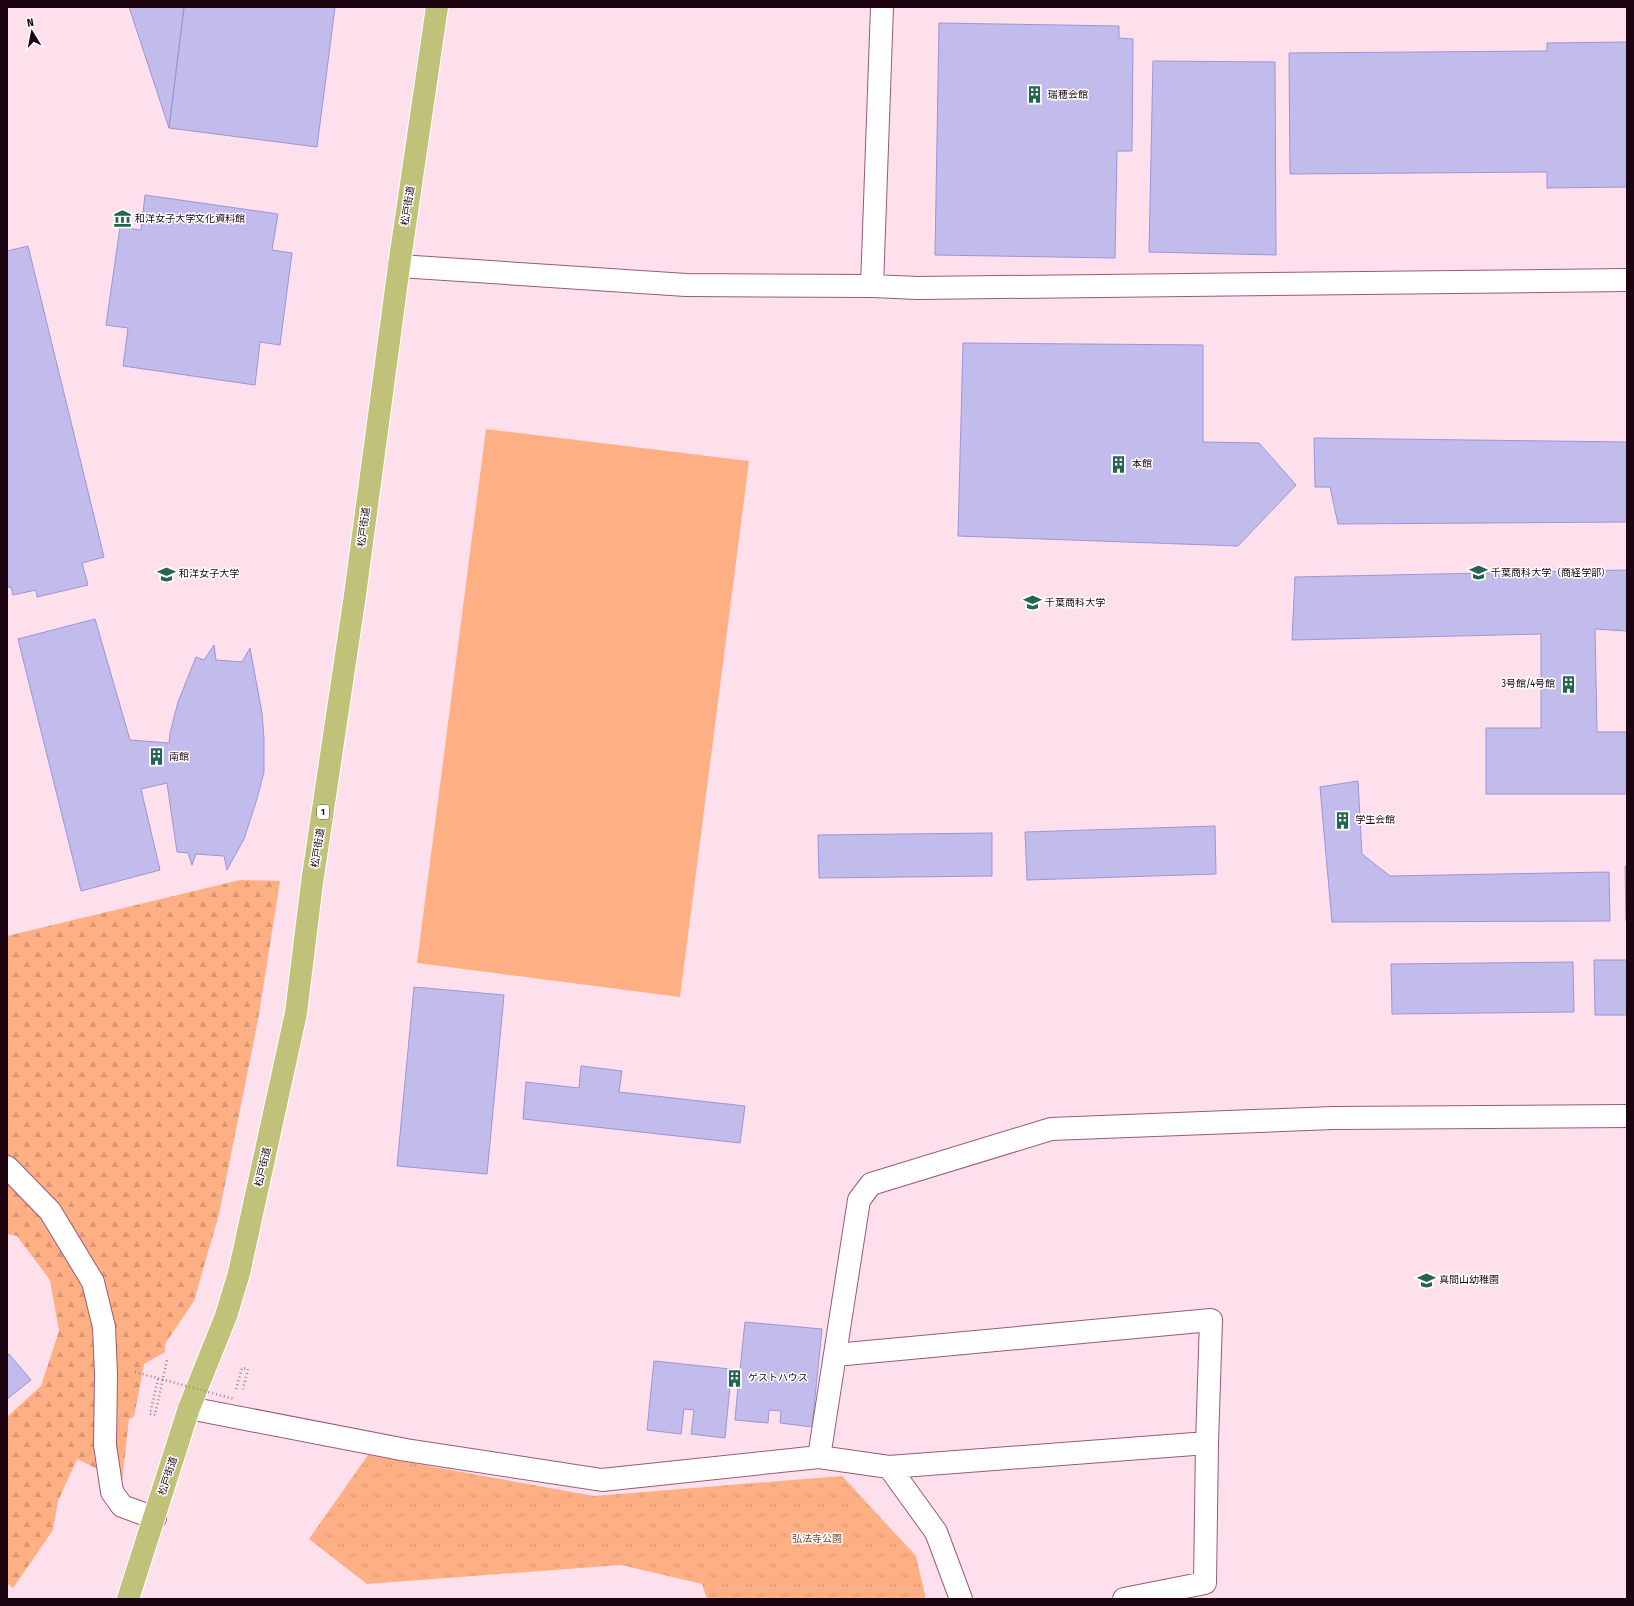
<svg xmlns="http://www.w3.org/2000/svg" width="1634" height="1606" viewBox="0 0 1634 1606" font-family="'Fira Sans Condensed','Noto Sans JP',sans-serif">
<defs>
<pattern id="forest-firs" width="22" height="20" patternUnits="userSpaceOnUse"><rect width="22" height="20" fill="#feb084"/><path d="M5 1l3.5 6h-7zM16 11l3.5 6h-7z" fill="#d99671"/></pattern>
<pattern id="park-tufts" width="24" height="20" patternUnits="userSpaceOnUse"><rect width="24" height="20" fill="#feb084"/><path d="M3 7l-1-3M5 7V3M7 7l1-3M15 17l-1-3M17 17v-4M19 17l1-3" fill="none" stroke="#d99671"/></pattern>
</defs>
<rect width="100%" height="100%" fill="#fedfec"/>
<!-- forest -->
<path fill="url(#forest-firs)" d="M240,880L280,881L258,1020L219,1214L194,1301L165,1344V1352L144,1364L134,1417L129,1419L122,1481L77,1459L58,1501L53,1530L13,1588L7,1583V1417L41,1386L59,1331L50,1280L17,1236L7,1234V936Z"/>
<!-- park -->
<path fill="url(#park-tufts)" d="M368,1455L594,1496L842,1476L916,1556L926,1599H707L702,1584L621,1565L367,1584L309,1539Z"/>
<!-- pitch -->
<path fill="#feb084" d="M486,429L749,461L680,997L417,963Z"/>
<!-- building -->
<path fill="#c2bcec" stroke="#9e94d6" d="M129,7H184L169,128Z
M184,7H335L317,147L169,128Z
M939,23L1119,26V38L1133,39L1132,151H1117L1115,258L935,255Z
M1627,42V187L1547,188V172L1290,174L1289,53L1547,51V43Z
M1153,61L1275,62L1276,255L1149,252Z
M145,195L278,214L272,250L292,253L280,345L260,342L255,385L123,366L128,328L106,325L120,227L141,230Z
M28,246L104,557L82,563L88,585L37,597L36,590L13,595L11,587H7V251Z
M963,343L1203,345V442L1259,443L1296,485L1238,546L958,536Z
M1314,438L1627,442V522L1338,524L1330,487H1315Z
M1627,570V631L1595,629L1597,732H1627V794H1486V728H1541V634L1292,640L1295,577Z
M95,619L130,740L169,743L170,733L178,702L196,657L204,660L214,645L216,660L242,662L250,648L262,713L264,739V772L256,802L244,839L227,870L224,856L196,854L192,865L188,853L177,852L167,783L141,789L160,870L81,891L18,639Z
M1358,781L1362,854L1390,876L1609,872L1610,921L1332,922L1320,787Z
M1215,826L1216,874L1027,880L1025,832Z
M992,833V876L819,878L818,835Z
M1625,866H1627V921H1626Z
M1594,960H1627V1015H1595Z
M1573,962L1574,1012L1392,1014L1391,964Z
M414,987L504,995L487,1174L397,1166Z
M581,1066L622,1071L619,1092L745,1106L740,1143L523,1119L526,1082L579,1088Z
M745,1322L822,1329L812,1427L780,1423L781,1411L769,1410L768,1423L735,1420L738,1387L730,1386L725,1438L691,1434L694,1410L684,1409L681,1434L647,1430L654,1361L740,1370Z
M9,1354L31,1380L7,1399V1356Z"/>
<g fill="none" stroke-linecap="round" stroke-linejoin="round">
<defs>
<path id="minor" d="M399,266L686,285L872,286L882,7
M872,286L918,288L1627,280
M7,1167L50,1211L93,1282L104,1327L106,1374L105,1445L112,1492L122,1506L155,1518
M835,1355L1211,1320L1207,1443L1205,1583L1124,1599
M189,1408L406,1450L602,1480L819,1457L889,1467L1207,1443
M819,1457L859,1200L871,1184L1051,1129L1333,1118L1627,1116
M889,1467L936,1532L961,1599"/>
<path id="major" d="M128,1599L189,1408L226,1316L239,1273L296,1013L312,883L355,595L399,266L437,7"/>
</defs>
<!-- minor casing -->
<use href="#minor" stroke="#9b5979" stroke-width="24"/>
<!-- major casing -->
<use href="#major" stroke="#fff" stroke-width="24"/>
<!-- path -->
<path stroke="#a08491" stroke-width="2.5" stroke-dasharray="1 3" stroke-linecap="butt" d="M158,1379L150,1414L155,1415L167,1360
M236,1389L242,1368L248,1369L243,1389"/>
<!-- minor -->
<use href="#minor" stroke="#fff" stroke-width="22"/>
<!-- major -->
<use href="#major" stroke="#c1c279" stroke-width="22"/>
<!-- path-bridge -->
<path stroke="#a08491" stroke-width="2.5" stroke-dasharray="1 3" stroke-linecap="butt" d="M135,1372L234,1399"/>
</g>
<!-- icons -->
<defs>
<symbol id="building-bare" viewBox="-9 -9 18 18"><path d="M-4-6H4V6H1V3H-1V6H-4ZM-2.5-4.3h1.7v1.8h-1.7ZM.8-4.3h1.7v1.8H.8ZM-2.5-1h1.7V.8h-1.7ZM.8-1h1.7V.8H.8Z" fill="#246451" stroke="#fff" stroke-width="2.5" paint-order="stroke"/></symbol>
<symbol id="museum-bare" viewBox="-9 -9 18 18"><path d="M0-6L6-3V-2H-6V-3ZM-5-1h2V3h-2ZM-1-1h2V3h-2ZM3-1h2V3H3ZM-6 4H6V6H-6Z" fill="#246451" stroke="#fff" stroke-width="2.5" paint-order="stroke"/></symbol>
<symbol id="university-bare" viewBox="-9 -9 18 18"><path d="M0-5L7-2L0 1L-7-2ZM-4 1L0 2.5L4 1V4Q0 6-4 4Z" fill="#246451" stroke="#fff" stroke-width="2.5" paint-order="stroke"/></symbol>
<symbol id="school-bare" viewBox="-9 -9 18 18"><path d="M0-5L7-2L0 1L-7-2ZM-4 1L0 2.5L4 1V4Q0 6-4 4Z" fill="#246451" stroke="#fff" stroke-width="2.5" paint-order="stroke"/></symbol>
</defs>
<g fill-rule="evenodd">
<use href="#building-bare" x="1022" y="82" width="25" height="25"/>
<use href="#museum-bare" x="110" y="206" width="25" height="25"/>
<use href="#building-bare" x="1106" y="452" width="25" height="25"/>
<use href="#university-bare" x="1466" y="560" width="25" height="25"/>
<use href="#university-bare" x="154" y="562" width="25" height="25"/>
<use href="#university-bare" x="1020" y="590" width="25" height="25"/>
<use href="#building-bare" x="1556" y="672" width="25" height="25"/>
<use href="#building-bare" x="144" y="744" width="25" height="25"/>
<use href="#building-bare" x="1330" y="808" width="25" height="25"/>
<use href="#school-bare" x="1414" y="1268" width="25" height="25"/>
<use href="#building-bare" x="722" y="1366" width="25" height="25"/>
</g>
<g text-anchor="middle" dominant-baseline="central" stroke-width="3" stroke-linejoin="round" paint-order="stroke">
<!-- shield labels -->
<rect fill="#fff" stroke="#5f4f58" stroke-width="1" x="317" y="805" width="12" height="14" rx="3"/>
<g font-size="9" font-weight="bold" fill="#1b0410">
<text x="323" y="812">1</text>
</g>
<!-- poi labels -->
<g font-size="10" fill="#1b0410" stroke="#fff" text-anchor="start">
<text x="1048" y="95">瑞穂会館</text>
<text x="135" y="219">和洋女子大学文化資料館</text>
<text x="1132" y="464">本館</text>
<text x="1491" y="573">千葉商科大学（商経学部）</text>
<text x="179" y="574">和洋女子大学</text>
<text x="1045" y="603">千葉商科大学</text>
<text x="1555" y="684" text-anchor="end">3号館/4号館</text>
<text x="169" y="757">南館</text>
<text x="1355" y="820">学生会館</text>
<text x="1439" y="1280">真間山幼稚園</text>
<text x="748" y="1378">ゲストハウス</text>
</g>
<!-- street labels -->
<g font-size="10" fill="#1b0410" stroke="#fff">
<text transform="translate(408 206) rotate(-81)">松戸街道</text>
<text transform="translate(364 527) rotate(-83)">松戸街道</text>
<text transform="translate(318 848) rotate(-81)">松戸街道</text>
<text transform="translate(263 1167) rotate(-77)">松戸街道</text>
<text transform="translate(168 1476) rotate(-72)">松戸街道</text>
</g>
<!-- park labels -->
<g font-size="10" fill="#754427" stroke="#fff">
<text x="817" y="1539">弘法寺公園</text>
</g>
</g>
<!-- border -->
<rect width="1634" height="1606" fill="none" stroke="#1b0410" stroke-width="16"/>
<!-- north arrow -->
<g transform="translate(32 32) rotate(350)" stroke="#ffffff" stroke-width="3" paint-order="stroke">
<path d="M0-3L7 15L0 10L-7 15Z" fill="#1b0410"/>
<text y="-6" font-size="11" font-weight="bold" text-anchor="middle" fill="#1b0410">N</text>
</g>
</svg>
